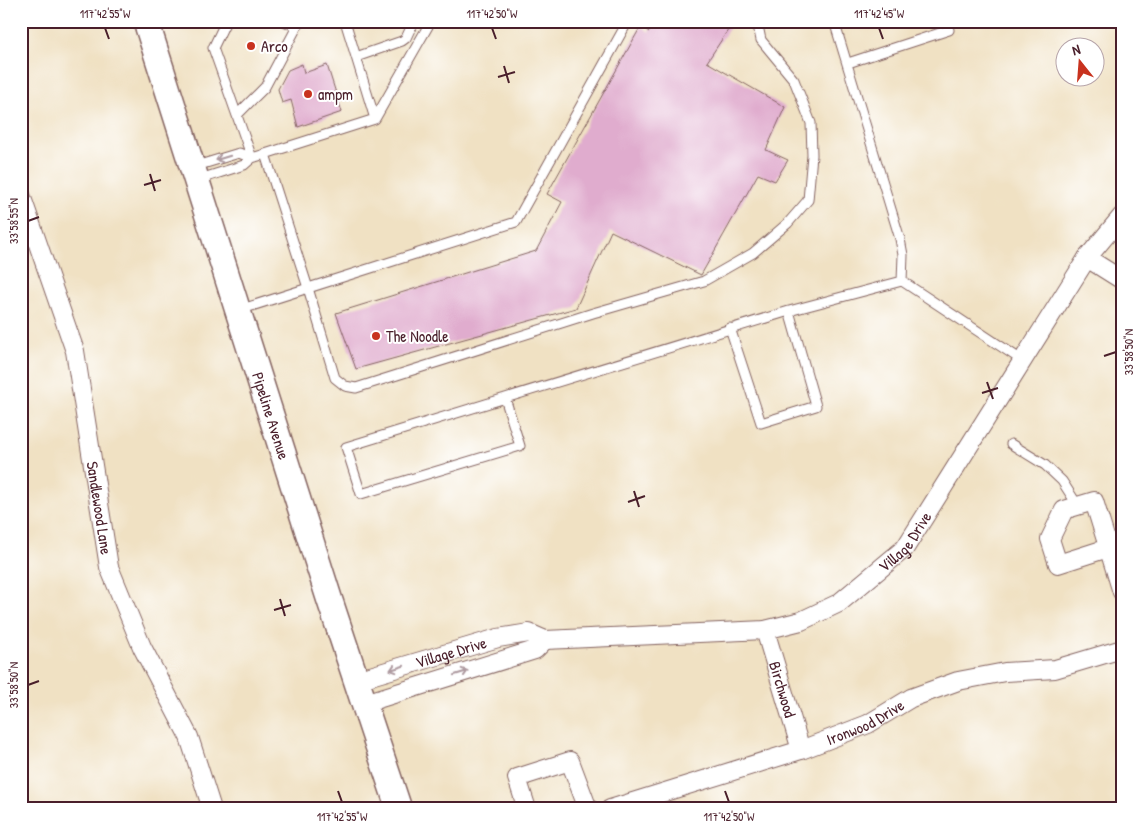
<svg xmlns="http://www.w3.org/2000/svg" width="1143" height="830" viewBox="0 0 1143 830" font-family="'Patrick Hand',sans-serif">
<rect width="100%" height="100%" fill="#fff"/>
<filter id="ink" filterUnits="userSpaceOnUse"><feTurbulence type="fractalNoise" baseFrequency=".02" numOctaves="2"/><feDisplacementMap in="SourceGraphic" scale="10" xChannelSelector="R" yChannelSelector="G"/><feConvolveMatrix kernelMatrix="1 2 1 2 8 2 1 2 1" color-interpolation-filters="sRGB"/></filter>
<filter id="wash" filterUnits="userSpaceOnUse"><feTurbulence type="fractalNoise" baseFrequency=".0096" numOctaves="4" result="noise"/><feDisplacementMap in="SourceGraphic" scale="20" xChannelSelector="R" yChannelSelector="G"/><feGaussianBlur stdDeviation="1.12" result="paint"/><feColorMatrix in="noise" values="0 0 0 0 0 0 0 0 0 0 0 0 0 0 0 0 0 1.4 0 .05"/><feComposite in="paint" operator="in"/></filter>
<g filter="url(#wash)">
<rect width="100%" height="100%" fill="#f0e1c3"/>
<g id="blocks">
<!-- building -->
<path fill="#e0acce" d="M382,21H396V22L383,25Z
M653,21H734L707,62L785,107L766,150L788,160L775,181L758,174L701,275L611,231L576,308L356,369L336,313L536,251L562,202L547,194L641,26L649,32Z
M302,64L304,73L327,65L342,112L298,127L291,100L282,103L278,89L288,70Z"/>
</g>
</g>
<g filter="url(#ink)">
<use href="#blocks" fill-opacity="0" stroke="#846360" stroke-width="1"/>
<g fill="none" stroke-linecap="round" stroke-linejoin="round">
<defs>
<path id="lane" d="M226,21L213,48L252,158
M284,21L297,27
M345,21L375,119
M431,21L375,119L265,154L308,288L335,378L345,386L356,388L593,313L704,281L753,253L788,223L808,200L812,155L811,123L794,80L761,40L757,21
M834,21L900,239L903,255L902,281
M356,57L402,41L406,38L414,21
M848,63L949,30L946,21
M237,115L265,87L300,21
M193,167L239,153L252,158
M197,180L244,165L252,158L265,154
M239,310L516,222L628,21
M730,328L761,423L816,406L789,311
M505,398L520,446L361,494L346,447L789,311L902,281L1023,361
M1011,444L1045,465L1062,481L1078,506"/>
<g id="street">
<path id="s1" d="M21,195L75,351L109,567L142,647L189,737L212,809"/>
<path d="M1087,258L1122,280"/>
<path d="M1108,548L1058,564L1050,539L1064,510L1094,501L1122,592"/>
<path id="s2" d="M765,630L801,750"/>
<path id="s3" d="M357,680L498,638L529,633L545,640L765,630L801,621L839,603L905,548L1087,258L1122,216"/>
<path d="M365,703L535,650L545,640"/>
<path d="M527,809L517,778L570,761L588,809"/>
<path id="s4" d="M610,809L801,750L868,724L911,698L958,681L1005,672L1055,669L1122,649"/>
</g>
<g id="secondary">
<path id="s5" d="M146,21L329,598L399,809"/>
</g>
</defs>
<!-- lane casing -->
<use href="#lane" stroke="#846360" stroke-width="11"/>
<!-- street casing -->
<use href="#street" stroke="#846360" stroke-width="20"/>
<!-- secondary casing -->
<use href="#secondary" stroke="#846360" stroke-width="28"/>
<!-- lane -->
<use href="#lane" stroke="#fff" stroke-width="9"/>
<!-- street -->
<use href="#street" stroke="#fff" stroke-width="18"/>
<!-- secondary -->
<use href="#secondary" stroke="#fff" stroke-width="25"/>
</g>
<!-- one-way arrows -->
<defs><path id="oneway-shaft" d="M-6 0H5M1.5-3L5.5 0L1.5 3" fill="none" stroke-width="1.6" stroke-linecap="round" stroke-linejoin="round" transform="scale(1.25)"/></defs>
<g stroke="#ae9aa0">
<use href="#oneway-shaft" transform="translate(223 158) rotate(163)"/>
<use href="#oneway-shaft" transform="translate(397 668) rotate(163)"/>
<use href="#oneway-shaft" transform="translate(461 673) rotate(-17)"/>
</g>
</g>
<!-- ticks -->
<path fill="none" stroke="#4a1f2b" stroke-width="2" d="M105,28L109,39M492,28L496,39M879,28L883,39M504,66L509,83M498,77L515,72M150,174L155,191M144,185L161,180M28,221L39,217M1104,356L1116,352M987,382L993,399M982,393L998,388M634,491L639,507M628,502L645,496M280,599L285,616M274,610L291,605M28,685L39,681M338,791L342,802M725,791L729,802"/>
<!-- markers -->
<g fill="#c8321e" stroke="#fff" stroke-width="2">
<circle cx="251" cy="46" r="5"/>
<circle cx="308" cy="94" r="5"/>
<circle cx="376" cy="336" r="5"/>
</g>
<g text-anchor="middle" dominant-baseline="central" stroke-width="4" stroke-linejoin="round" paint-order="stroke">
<!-- poi labels -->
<g font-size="16" fill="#4a1f2b" stroke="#fff" text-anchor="start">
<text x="261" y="46">Arco</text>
<text x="318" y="94">ampm</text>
<text x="386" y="336">The Noodle</text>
</g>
<!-- street labels -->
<g font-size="16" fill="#4a1f2b" stroke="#fff">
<text stroke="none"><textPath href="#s5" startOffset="414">Pipeline Avenue</textPath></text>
<text stroke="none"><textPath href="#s1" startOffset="324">Sandlewood Lane</textPath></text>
<text stroke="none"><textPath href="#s3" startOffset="586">Village Drive</textPath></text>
<text stroke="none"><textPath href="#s3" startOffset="98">Village Drive</textPath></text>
<text stroke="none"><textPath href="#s2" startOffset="62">Birchwood</textPath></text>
<text stroke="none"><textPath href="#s4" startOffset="270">Ironwood Drive</textPath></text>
</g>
</g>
<!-- margin -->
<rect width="1143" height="830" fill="none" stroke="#fff" stroke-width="55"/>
<!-- north arrow -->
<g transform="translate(1080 62) rotate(343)"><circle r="24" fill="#ffffff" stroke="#b7a5aa"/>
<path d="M0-4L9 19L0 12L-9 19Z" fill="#c8321e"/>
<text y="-8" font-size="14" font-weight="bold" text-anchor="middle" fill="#4a1f2b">N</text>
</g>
<rect x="28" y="28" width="1088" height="774" fill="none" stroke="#4a1f2b" stroke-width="2"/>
<g font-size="12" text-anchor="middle" fill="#4a1f2b">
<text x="105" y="18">117°42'55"W</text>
<text x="492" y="18">117°42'50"W</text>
<text x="879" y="18">117°42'45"W</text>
<text transform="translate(14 221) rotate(-90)" y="4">33°58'55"N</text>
<text transform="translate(1129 352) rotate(-90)" y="4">33°58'50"N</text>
<text transform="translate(14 685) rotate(-90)" y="4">33°58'50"N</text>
<text x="342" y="821">117°42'55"W</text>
<text x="729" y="821">117°42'50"W</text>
</g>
</svg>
